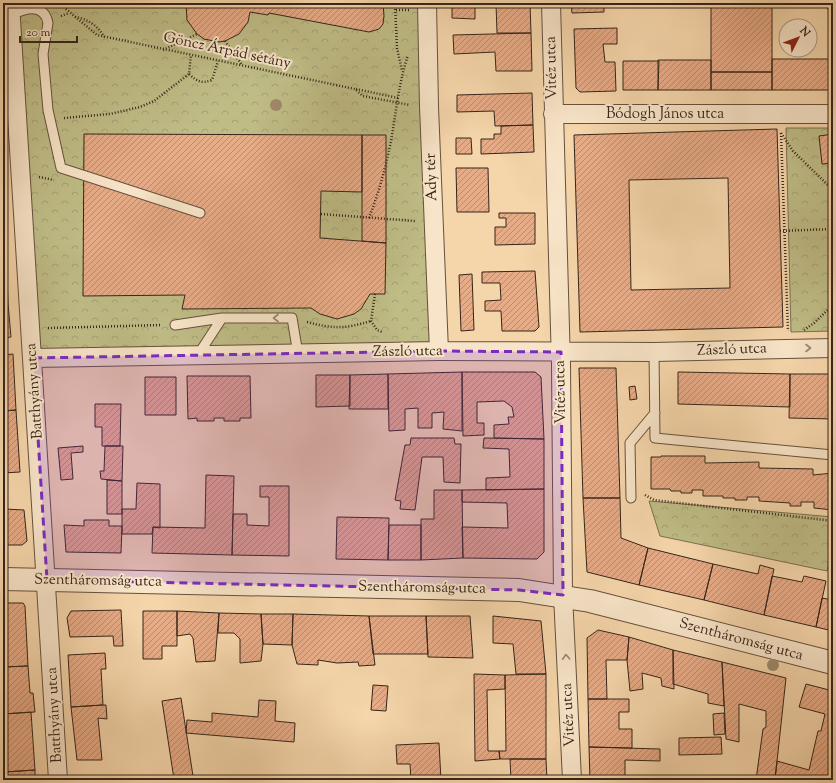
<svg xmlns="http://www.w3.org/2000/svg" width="836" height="783" viewBox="0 0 836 783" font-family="'Sorts Mill Goudy',serif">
<defs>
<pattern id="park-crowns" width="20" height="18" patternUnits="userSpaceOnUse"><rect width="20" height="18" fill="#bfbc86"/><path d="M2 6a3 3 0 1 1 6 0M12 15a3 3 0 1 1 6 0" fill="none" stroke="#a5a173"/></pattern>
<pattern id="building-hatch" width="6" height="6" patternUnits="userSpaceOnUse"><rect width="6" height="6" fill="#e6ab87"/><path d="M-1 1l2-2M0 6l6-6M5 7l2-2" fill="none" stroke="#bb8b6e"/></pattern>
</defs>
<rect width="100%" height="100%" fill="#f5d5aa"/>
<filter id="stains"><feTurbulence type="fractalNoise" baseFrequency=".005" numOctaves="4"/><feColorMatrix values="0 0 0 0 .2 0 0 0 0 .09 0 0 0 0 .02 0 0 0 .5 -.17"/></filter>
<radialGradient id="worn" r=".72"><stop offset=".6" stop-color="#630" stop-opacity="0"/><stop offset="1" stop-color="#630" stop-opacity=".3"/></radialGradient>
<!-- park -->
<path fill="url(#park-crowns)" stroke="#7a7050" d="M10,3H428L439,351L33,358Z
M786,128H833V331L791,332Z
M649,501L833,517V559L830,558L827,571L660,536Z"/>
<!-- building -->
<path fill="url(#building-hatch)" stroke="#36251a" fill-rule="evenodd" d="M186,3H383L384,16L383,24L379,29L369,32L269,13L268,15L250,12L248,22L239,34L225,41L219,42L204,39L197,34L187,20Z
M452,3H475V19L452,18Z
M496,3H530L531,33H497Z
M571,3H604V12L572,13Z
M711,3H727V5H711Z
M828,3H833V10H828Z
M711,5L772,6V72H711Z
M617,28V44H603L605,62H615L616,91L580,92L576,88L574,29Z
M531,33L532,71H496L495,52L454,54L453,35Z
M772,59H832V90H772Z
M658,60H711V90H658Z
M623,61H659L658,90H623Z
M711,72H772V90H711Z
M532,93L533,125L495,126L494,111L457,112V95Z
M533,125L534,152L481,154V139H494V134H501V126Z
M777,129L783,327L580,332L574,135ZM728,178L730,288L631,290L629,180Z
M84,134L362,135V192L321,191L320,238L386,243L385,294H370L361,309L354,314L337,319L320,314L311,308L182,309L185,295L83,296Z
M833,134V163L822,164L819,136Z
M362,135H386V243L362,241Z
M456,138H471L472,154H456Z
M456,168H488L489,212H457Z
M3,202L6,251H3Z
M499,213H535V244L495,245V227H506V218H499Z
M3,251H6L8,303H3Z
M535,271L539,327L535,331H502L501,311H485V301L501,300L500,283H482V272Z
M472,274L474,330L461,331L459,275Z
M3,303H8L11,337L3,338Z
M13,354L16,410L3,411V355Z
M579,368H616L620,498H583Z
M462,372V431L443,429L444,412L432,413V428H418V408L405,409V430L389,431L388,374Z
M462,372H535L541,377L544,439L494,438V425L509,424L508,417H514L512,407L504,401L477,402V423H484V435L463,436Z
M678,372L790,374V407L678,404Z
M388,374V409H349L350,375Z
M790,374H833V419L789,418Z
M316,375H350V406L316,407Z
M187,376H250L251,418H240V421H224V418H214V421H197V418L188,419Z
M145,377H176V415H145Z
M635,386L637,399L630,400L629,387Z
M95,404H121L120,446H102V427H95Z
M16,410L20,472L3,473V411Z
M411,438H454L455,444H461L460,483L444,482L443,457H422L415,510L400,509L401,501L395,500L405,445H410Z
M484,438L544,439V489L486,490V478L510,477L509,449L483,448Z
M83,446V452L71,453L73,479L61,480L58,448Z
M105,446H123L122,481L101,479L100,471H104Z
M661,456H705V463L759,462V468L813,469V475L833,473V510L814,508V502H801V506H790V503L759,501V497H747V500H735V498H723V496H703V490H692V493H681V491H671L670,489H651V457H661Z
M206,475L234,476L232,555L152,553L153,527L205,528Z
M107,480L122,481V514H107Z
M137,483L160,484V528L153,527L152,534H122V509H136Z
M260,486H289V556L232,555L233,514H247V525L269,526V497H260Z
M544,489V552L537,559L463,558L462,527L508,528L507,503L462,502V490Z
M434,490H462L463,558L421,560V519H434Z
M583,498H620L621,538L648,548L639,585L587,572Z
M5,509L24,510L27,541L22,545H3V515H5Z
M337,517L389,518L388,560L336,559Z
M84,520H109V526H122L121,553L66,552L64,525L84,526Z
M389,525H421V560H388Z
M648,548L713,564L704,600L639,585Z
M713,564L758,574L760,565L774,569L764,615L704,600Z
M772,576L802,582L804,576L826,581L816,627L764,615Z
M833,594V631L816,627L822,598L832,600Z
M3,603H23L25,606L28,666L3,667Z
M121,610L123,646H114L113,636L70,637L67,618L71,611Z
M143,611H177V646H162V659H143Z
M177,611L219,613L215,661L196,662L193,638L190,634L177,636Z
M219,613L261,614L263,644L261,661L240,663V639L234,633H218Z
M261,614H293L292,645L263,644Z
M293,614L369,616L375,665L359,666L358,662L337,663L318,660V665L297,664L292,645Z
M369,616H426L428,654H373Z
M426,616H470L473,658L428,657Z
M493,616L541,621L546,674H516L513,644L493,643Z
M598,630L629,637L627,660H606L607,699H588L587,638Z
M629,637L673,650L674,689L662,686L661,678L642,673L643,689L630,691L627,660Z
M673,650L722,662L724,706L708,703V694L673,684Z
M105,653L106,669H101L103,705L71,707L68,655Z
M722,662L786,678L775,780H756L763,729L766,727V711L739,704V742L726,739Z
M28,666L30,693H33L35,712L3,714V667Z
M474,674L505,675V689L487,690L488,751H499L500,759L475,761Z
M546,674V759H500L499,751H506L505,675Z
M806,684L833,691V753L827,780H781L775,778L777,761L809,770L818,731H821L825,714L799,707Z
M373,685L388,686L386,711L371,710Z
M181,698L193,776L174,779L162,701Z
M588,699H629V712H619V729H632V748L589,747Z
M259,700L276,701L275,721L295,723L294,742L186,733L187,720L212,722V713L258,717Z
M103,705H106L107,719L98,718L102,760H77L71,707Z
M31,712L35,770L6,772L3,714Z
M724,713L725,734L714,735L713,714Z
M721,737L722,754L679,755V738Z
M439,743L441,780H411L410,764H397L396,745Z
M589,747L660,749V761L625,760V780H590Z
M833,753V780H827Z
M510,759H546L547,780H511Z
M35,770V780H3V772Z"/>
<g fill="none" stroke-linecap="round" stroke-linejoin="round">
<defs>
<path id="service" d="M11,15C24,9 44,2 48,23L43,54L48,110L61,168L200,213
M175,325L222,318
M654,352L655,438L833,455
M198,355L222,318H292L298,354
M631,498L630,443L655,413"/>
<path id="minor" d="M10,3L58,780
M427,3L429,107L439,351
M551,3L561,365L563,595L572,780
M553,114H833
M33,358L439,351L654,352L833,348"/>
<path id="tertiary" d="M3,579L519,590L590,601L833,663"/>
</defs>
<!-- service casing -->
<use href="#service" stroke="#66513e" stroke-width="11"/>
<!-- minor casing -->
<use href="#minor" stroke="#66513e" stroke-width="20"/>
<!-- tertiary casing -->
<use href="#tertiary" stroke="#66513e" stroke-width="24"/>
<!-- path -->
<path stroke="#36251a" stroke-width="2.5" stroke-dasharray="1 2" stroke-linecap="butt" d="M59,3L97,35L355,89L363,96L410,105
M395,3L397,48L402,71
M396,10H409
M61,16L69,13
M75,17C87,18 99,27 104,37
M225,41L242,65
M163,50L197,34
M189,74C197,81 201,84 212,80L218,61
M356,89L398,98
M64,118L110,114L140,107L154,101L189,74L191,55
M781,133L788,331
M781,133L793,151L833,190
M39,177L54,180
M321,214L415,221
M369,218C378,195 385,170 390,146C396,115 398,85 408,55
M780,231L833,229
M375,294L371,321L377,330L382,332
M307,322C333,329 345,329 371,321
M48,328L161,325
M804,330L814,323L833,305
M645,495L654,500L833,521"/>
<!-- service -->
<use href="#service" stroke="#f8e4c8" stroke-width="9"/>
<!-- minor -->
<use href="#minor" stroke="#f8e4c8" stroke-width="18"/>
<!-- tertiary -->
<use href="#tertiary" stroke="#f8e4c8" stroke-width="22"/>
</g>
<!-- trees -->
<g fill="#9f896a">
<circle cx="276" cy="105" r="6"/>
<circle cx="773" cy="665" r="6"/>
</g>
<!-- one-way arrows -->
<defs><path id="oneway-chevron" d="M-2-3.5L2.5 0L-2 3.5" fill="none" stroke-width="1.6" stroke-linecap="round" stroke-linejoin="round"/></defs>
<g stroke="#978471">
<use href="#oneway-chevron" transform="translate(276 318) rotate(180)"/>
<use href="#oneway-chevron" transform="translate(808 348)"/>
<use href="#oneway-chevron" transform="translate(566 657) rotate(-93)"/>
</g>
<!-- marked area -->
<path fill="#7b2cbf" fill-opacity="0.2" stroke="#7b2cbf" stroke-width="3" stroke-dasharray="8 5" stroke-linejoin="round" d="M439,351L561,352L563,595L519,590L47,580L33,358Z"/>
<g text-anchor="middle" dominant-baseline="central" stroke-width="4" stroke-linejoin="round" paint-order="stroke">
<!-- street labels -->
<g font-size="15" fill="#36251a" stroke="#f8e4c8">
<text transform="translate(227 51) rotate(12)">Göncz Árpád sétány</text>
<text transform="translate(552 68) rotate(-91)">Vitéz utca</text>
<text x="665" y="114">Bódogh János utca</text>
<text transform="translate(432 177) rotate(-92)">Ady tér</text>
<text transform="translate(732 350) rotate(-2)">Zászló utca</text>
<text transform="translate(408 352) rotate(-1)">Zászló utca</text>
<text transform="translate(35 391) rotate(-94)">Batthyány utca</text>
<text transform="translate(561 392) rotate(-91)">Vitéz utca</text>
<text transform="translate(98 581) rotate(1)">Szentháromság utca</text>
<text transform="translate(422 588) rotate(1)">Szentháromság utca</text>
<text transform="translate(741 640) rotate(15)">Szentháromság utca</text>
<text transform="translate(55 715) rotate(-93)">Batthyány utca</text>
<text transform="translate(569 715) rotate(-93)">Vitéz utca</text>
</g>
</g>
<!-- margin -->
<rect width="836" height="783" fill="none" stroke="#f5d5aa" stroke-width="16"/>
<rect x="4" y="4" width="828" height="775" fill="none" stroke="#36251a" stroke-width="2"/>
<rect x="8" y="8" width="820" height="767" fill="none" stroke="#36251a"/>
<!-- north arrow -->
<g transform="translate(798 38) rotate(48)"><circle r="19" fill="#f8e4c8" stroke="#aa9882"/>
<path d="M0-3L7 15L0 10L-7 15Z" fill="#8f2418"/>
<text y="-6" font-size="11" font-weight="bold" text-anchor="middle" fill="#36251a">N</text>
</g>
<!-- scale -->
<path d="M20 36v6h57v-6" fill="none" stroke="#36251a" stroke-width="2"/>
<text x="26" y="36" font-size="12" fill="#36251a" stroke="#f8e4c8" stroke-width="3" paint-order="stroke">20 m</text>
<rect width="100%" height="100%" filter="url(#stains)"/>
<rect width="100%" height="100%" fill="url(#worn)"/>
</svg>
